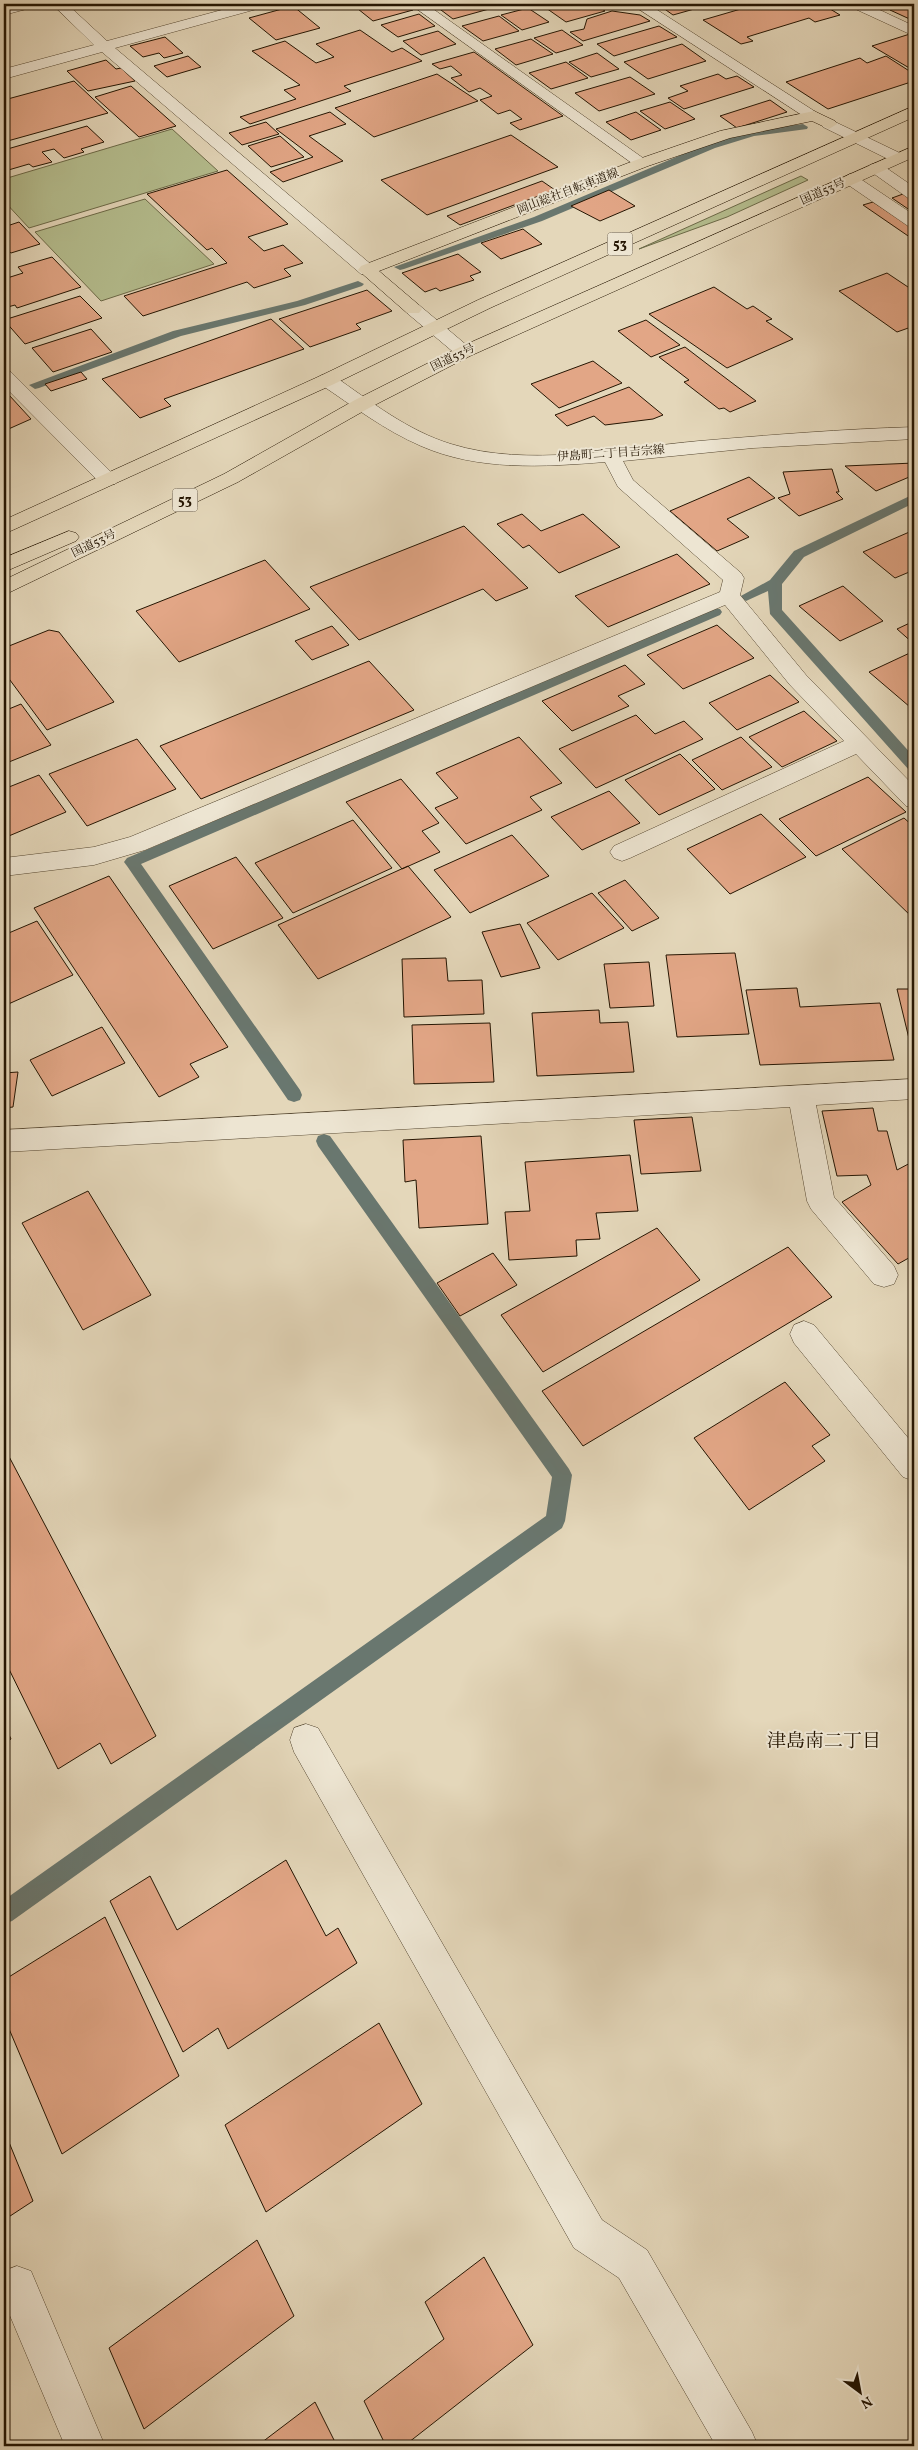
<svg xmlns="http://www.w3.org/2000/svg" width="918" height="2450" viewBox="0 0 918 2450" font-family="Vollkorn,'Noto Serif JP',serif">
<rect width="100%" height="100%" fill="#e4d7ba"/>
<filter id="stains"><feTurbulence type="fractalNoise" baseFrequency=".004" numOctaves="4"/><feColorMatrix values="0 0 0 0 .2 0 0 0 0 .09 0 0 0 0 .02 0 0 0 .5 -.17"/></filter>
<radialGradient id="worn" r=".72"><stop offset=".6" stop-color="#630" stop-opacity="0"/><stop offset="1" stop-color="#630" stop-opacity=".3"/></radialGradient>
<!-- green -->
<path fill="#b5be8f" stroke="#6c6a48" d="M172,129L218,171L29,228L4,201V179Z
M801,176L808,180L727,217L639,249Z
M145,199L214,264L101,301L35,232Z"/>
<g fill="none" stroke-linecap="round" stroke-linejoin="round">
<!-- stream -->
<path fill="#69776f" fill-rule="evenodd" d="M803,124L808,127L807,129L754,136L715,148L542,221L404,269L400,270L394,267L534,217L707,144L753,130Z
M358,281L364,284L362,286L305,305L181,336L39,388L35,389L29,385L173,331L297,301Z
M914,494V503L804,557L782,584V610L914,757V771L909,770L770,614L768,591L746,601L739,597L770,580L794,551Z
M715,608L720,609L722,612L720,615L141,864L300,1090L302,1095L300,1100L294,1102L288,1100L127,866L124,862L127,858Z
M324,1134L330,1136L569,1469L572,1475L565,1521L562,1528L12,1921L4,1924V1900L546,1516L552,1477L318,1146L316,1141L318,1136Z"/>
</g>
<!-- building -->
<path fill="#e2a686" stroke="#241502" d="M378,4H404L413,10L373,21L358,9Z
M433,4H482L489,9L453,19Z
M561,4H594L605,11L566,22L546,8Z
M601,4H627L609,9Z
M664,4H712L673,15L659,5Z
M758,4H822L840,15L815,22L809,18L747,37L753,41L741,44L703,20Z
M905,4H914V21L890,10Z
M293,6L320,28L276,40L249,18Z
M528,8L549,22L522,30L501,15Z
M612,11L640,15L650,21L583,41L570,32L584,29L587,19Z
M419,14L435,26L398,37L381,25Z
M499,16L519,31L483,41L462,26Z
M659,26L677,37L614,56L597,44Z
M360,30L392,52L402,48L422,61L344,86L351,91L250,124L240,117L296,99L284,90L300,85L252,51L285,41L316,63L334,57L316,44Z
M562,30L583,45L556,53L534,38Z
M438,31L456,44L421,55L403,41Z
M913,33L914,68L911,69L872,46Z
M165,37L183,53L164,58L159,53L143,57L130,46Z
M531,39L553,54L516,65L495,49Z
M682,44L706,61L648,79L624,62Z
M474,52L563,116L520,130L510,123L522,119L510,110L498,114L480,100L492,96L480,88L469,92L451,78L462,75L451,66L440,69L432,64Z
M597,53L619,69L591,77L569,62Z
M188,56L201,67L167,77L154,66Z
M886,56L914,74V81L828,109L786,82L860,58L867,63Z
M106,60L116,69L121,68L135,81L88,91L67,71Z
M566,62L588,78L551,89L529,73Z
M437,74L478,101L374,137L335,108Z
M718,74L726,79L737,76L754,87L684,109L668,98L688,91L680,86Z
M630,77L655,94L599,111L575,93Z
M74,81L108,113L4,142V100Z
M131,86L176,126L139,137L95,97Z
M770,100L787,112L737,128L720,116Z
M670,102L695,119L665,129L640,111Z
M330,112L346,124L309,136L343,161L283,182L270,172L313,157L276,129Z
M636,112L661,130L631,140L606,122Z
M266,122L279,134L242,145L229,133Z
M87,126L104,142L81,149L84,152L64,158L54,149L42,152L52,162L33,167L29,164L5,171L4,169V150Z
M511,135L558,167L427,215L381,180Z
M280,136L304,157L271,167L248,146Z
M227,170L288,224L248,237L264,251L283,245L303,263L284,269L291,276L254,288L247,282L143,316L124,296L227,263L212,248L207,250L147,194Z
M542,181L555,190L460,225L447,216Z
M609,190L635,206L600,221L571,206Z
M903,194L914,201V213L892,198Z
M873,202L914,229V240L863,205Z
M19,222L40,244L11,253L4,248V227Z
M523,229L542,244L501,259L481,243Z
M458,254L481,272L470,276L474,280L440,291L436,288L425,292L402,273Z
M52,257L81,287L17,308L15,305L4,308V279L23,273L18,267Z
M887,273L914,291V326L897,332L839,291Z
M714,287L747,309L753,306L772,319L766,321L793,339L727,368L649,314Z
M367,290L392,311L356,324L361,329L310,347L279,319Z
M80,296L102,318L25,344L4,320Z
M271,319L304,349L164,399L171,406L140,418L102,379Z
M646,320L680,345L651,357L618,331Z
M91,329L112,352L53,372L32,348Z
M685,347L715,370L756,401L730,412L724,408L719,409L684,382L689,380L659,357Z
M593,361L622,383L559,408L531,384Z
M81,372L87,379L51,391L45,384Z
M629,387L663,415L653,419L605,425L594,416L567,426L555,415Z
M9,395L31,419L4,431V396Z
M914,463V475L876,491L845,466Z
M832,469L839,492H836L843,499L799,516L778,498L790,494L783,472Z
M749,477L775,498L727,519L749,537L717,551L670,511Z
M522,514L541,531L583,514L620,547L559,573L529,545L523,548L497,524Z
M464,526L528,588L496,601L483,589L359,640L310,587Z
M914,530V570L895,578L863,552Z
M677,554L710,584L608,627L575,596Z
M265,560L310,609L179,662L136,611Z
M843,586L883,621L840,641L799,606Z
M914,621V644L897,629Z
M717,625L754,658L683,689L647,655Z
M332,626L349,645L312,660L295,641Z
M49,630L59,632L114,702L47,730L4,672V648Z
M914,651V706L910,707L869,672Z
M369,661L414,710L201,799L160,746Z
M625,665L645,684L618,696L629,706L572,731L542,701Z
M770,675L799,702L737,730L709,703Z
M21,704L51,745L4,764V711Z
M804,711L837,741L782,767L749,737Z
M636,715L655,734L684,721L703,739L596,788L559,749Z
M519,737L562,783L530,797L542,810L466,844L435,808L458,798L436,773Z
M741,737L772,767L722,790L692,760Z
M137,739L176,789L87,826L49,774Z
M680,754L715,789L659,815L625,780Z
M39,775L66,812L4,838V789Z
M868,777L906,812L816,856L779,819Z
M401,779L439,823L422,831L440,852L402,869L346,802Z
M609,791L640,823L582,850L551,817Z
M761,814L806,857L730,894L687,849Z
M904,818L914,827V919L842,849Z
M353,820L392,868L293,913L255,863Z
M512,835L549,876L470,913L434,870Z
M236,857L283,918L213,949L169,886Z
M408,866L451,917L318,979L278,925Z
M109,876L228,1047L190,1064L199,1077L159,1097L34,908Z
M625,880L659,918L632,931L598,893Z
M592,893L624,928L558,960L527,923Z
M37,921L73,975L4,1006V935Z
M520,924L540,968L501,977L482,932Z
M735,953L749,1034L677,1037L666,955Z
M446,958L448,981L482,980L484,1014L404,1017L402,959Z
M649,962L654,1006L610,1008L604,964Z
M797,988L800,1007L880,1003L894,1060L760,1065L746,990Z
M897,989H914V1051H912Z
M599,1010L600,1023L628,1022L634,1072L537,1076L532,1013Z
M490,1023L494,1082L414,1084L412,1025Z
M102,1027L125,1063L52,1096L30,1060Z
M18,1072L13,1107L4,1108V1073Z
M873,1108L878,1131H887L897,1170L914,1161V1255L898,1264L842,1202L871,1185L867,1175L837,1176L822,1111Z
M692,1117L701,1171L641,1174L634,1120Z
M481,1136L488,1224L419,1228L416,1180L405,1182L403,1140Z
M630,1155L638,1211L596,1213L600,1239L576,1240L577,1256L509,1260L505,1212L530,1211L525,1162Z
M88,1191L151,1295L83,1330L22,1223Z
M657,1228L700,1280L543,1372L501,1315Z
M788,1247L832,1297L583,1446L542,1391Z
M493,1253L517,1285L460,1316L437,1283Z
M785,1382L830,1435L812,1446L825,1461L749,1510L694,1438Z
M4,1447L156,1736L111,1764L100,1743L58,1769L4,1659Z
M4,1724L11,1739L4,1744Z
M286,1860L326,1936L338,1928L357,1963L228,2049L218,2028L183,2052L110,1901L150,1876L177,1930Z
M105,1917L179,2076L62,2154L4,2017V1980Z
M379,2023L422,2104L266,2212L225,2125Z
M4,2130L33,2201L4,2220Z
M257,2240L294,2316L144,2429L109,2348Z
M484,2257L533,2345L404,2446H386L364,2401L444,2339L425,2302Z
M315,2402L337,2446H257Z"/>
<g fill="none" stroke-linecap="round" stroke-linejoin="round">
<defs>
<path id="minor" d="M14,4H36L34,7L4,15V7Z
M52,4H67L107,41L244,4H266L264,7L115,48L373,266L376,270L373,274H361L102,52L4,79V69L94,45Z
M410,4H426L650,163L642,168L636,166Z
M631,4H648L822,116L814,121L808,119Z
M849,4H867L914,26V36L851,7Z
M829,119L904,155L906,158L904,161H892L823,127L821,124L823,121Z
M876,163L882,165L914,187V199L908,198L870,171L868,168L870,165Z
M850,174L856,176L914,215V227L908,226L844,182L842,179Z
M413,304L419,305L470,348L473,352L470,356H458L407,313L404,309L407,305Z
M4,371L11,372L115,476L118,480L115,484H101L4,386Z
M327,374L334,376C370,401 408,431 451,444C528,468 621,448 699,441C771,435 843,429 914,427V439L753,448L623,461L633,480L741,573L744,578L740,595L806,675L914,786V808L906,806L856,754L630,858L622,861L614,858L610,852L614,846L844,741L790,685L725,605L145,850L94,865L4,876V858L94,847L130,837L720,592L723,580L618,487L605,462C543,467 478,471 421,446C384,430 353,406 320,384L318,380L320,376Z
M914,1079V1099L816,1105L834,1197L894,1266L898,1275L894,1284L884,1287L874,1284L811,1209L807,1201L790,1107L4,1152V1130Z
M804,1321L814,1325L914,1445V1481L903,1477L794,1343L790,1334L794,1325Z
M306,1724L318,1728L602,2220L647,2250L752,2432L758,2446H716L619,2278L574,2248L294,1752L290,1740L294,1728Z
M17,2266L31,2271L105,2446H65L8,2311L4,2312V2271Z"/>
<path id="major" d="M814,111L835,121L837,124L829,129L812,121L730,138L648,166L379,271L419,305L422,309L419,313H407L358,270L361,266L636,160L720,131Z"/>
<path id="highway" d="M914,106V117L490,308L334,384L4,534V520L320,376L478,300Z
M914,146V157L470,356L369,408L238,482L4,595V580L224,474L355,400L458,348Z
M69,531L76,533L79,537L76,541L4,572V558Z"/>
</defs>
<!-- minor casing -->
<use href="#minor" stroke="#544630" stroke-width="1"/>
<!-- major casing -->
<use href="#major" stroke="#241502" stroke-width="1"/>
<!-- highway casing -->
<use href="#highway" stroke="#241502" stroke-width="1"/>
<!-- minor -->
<use href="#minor" fill="#ede5d2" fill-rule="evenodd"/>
<!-- major -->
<use href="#major" fill="#e4d7ba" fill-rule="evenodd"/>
<!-- highway -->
<use href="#highway" fill="#e4d7ba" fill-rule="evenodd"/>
</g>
<g text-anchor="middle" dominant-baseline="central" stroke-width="4" stroke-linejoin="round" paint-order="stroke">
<!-- far-street labels -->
<g font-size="12" fill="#241502" stroke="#ede5d2">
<text transform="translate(568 192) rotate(-21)">岡山総社自転車道線</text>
<text transform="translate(823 192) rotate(-24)">国道53号</text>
<text transform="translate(453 358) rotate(-26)">国道53号</text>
<text transform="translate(611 454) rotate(-4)">伊島町二丁目吉宗線</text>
<text transform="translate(94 544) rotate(-26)">国道53号</text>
</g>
<!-- shield labels -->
<g fill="#ede5d2" stroke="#605340" stroke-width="1">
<rect x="607.5" y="232.5" width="25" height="23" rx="4"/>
<rect x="172.5" y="488.5" width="25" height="23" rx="4"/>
</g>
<g font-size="14" font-weight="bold" fill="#241502">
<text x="620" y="244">53</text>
<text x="185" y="500">53</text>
</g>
<!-- near-neighbourhood labels -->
<g font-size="19" fill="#241502" stroke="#ede5d2">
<text x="824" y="1742">津島南二丁目</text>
</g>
</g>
<!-- margin -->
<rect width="918" height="2450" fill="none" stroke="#e4d7ba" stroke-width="20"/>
<rect x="5" y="5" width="908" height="2440" fill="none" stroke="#241502" stroke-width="2.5"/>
<rect x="10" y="10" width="898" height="2430" fill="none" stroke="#241502"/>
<!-- north arrow -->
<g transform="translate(860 2392) rotate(148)" stroke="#ede5d2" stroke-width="4" paint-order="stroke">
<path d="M0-4L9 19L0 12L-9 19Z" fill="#241502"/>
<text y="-8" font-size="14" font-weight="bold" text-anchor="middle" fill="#241502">N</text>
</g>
<rect width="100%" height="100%" filter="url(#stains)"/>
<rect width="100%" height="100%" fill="url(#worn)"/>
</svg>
